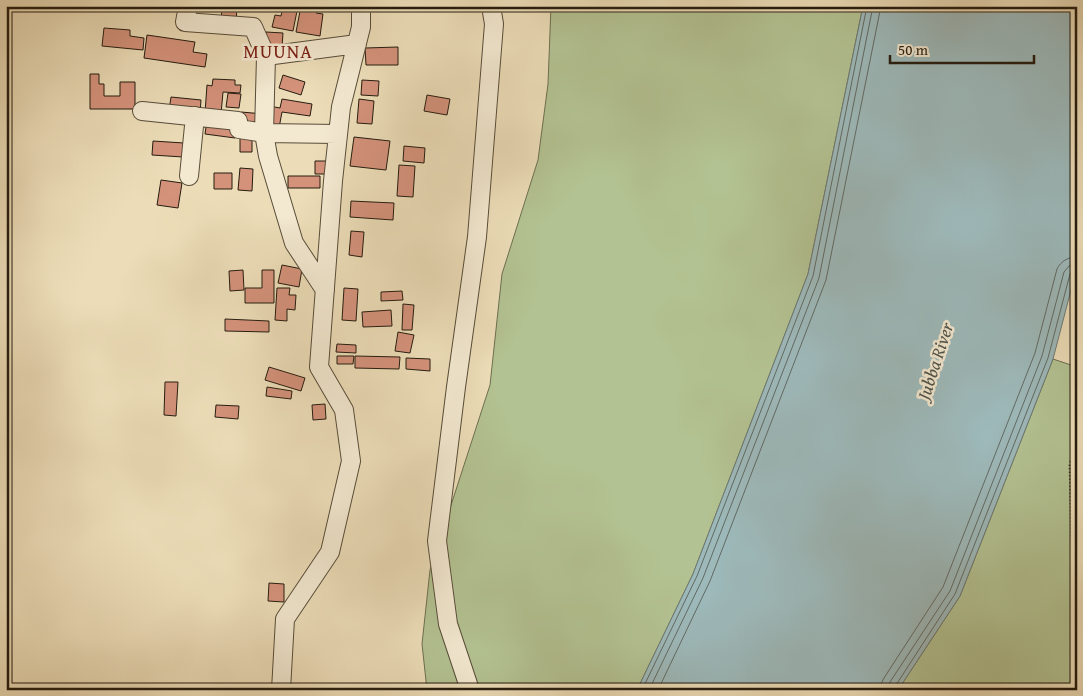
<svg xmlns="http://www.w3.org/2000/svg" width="1083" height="696" viewBox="0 0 1083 696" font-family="'Gentium Book Plus',serif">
<rect width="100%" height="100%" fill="#ecddb8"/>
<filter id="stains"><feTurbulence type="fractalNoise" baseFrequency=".004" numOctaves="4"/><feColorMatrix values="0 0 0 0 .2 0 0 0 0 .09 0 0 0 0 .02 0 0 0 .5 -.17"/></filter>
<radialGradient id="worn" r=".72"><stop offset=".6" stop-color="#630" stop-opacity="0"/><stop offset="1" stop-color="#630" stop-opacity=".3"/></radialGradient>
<!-- green -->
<path fill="#b3c292" stroke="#6c6f50" d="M551,6H863L808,274L693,574L637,690H427L422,644L430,570L490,385L502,274L538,160L548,84Z
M1053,359L1077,367V690H898L960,596Z"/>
<!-- water -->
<path fill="#9db9ba" stroke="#6d7a76" d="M863,6H1077V267L1053,359L960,596L898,690H637L693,574L808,274Z"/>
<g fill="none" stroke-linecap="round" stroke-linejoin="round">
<!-- shore -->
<path stroke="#616a64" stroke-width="1" d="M642,690L697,576L813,276L867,6
M649,690L703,578L819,278L873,6
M658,690L710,581L826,280L881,6
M881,690V684L884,678L943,587L1035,353L1057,269C1061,261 1068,257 1077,257
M888,690L890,682L950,591L1042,356L1064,272L1069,266L1077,264
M895,690L896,685L955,594L1048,358L1070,274L1073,271H1077"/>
</g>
<!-- building -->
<path fill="#d4927b" stroke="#251c0f" d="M146,6H183V12L146,9Z
M222,6H237L236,24L221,23Z
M283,6H298L293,31L272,27L275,15L281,16Z
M301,6H318L316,13L323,14L320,36L296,32Z
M104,28L130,30V36L144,38L143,50L102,46Z
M266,32L283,33L282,47L264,46Z
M147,35L195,42L193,52L207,54L205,67L144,58Z
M398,47V65H366L365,48Z
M90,74H99V84H104V96H120V82H135V109H90Z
M283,75L305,82L301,95L279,88Z
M213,79L235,80V85H241L240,93L223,92L221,114L205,113L207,85L212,86Z
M362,80L379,81L378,96L361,95Z
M228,93L241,94L239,108L226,107Z
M427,95L450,99L447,115L424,111Z
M171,97L201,100L200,113L169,110Z
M282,99L312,104L310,116L282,112L279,128L266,126L269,106L280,108Z
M359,99L374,101L372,124L357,123Z
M241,112L264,114L263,126L240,124Z
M207,120L237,124L235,138L205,134Z
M240,133H252V152H240Z
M354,137L390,141L386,170L350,166Z
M153,141L184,143L183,157L152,155Z
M404,146L425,148L424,163L403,161Z
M315,161H329V174H315Z
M399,165L415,166L413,197L397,196Z
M240,168L253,169L252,191L238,190Z
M214,173H232V189H214Z
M288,176H320V188H288Z
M161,180L182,183L178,208L157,205Z
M351,201L394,203L393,220L350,217Z
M351,231L364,232L362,257L349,255Z
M282,265L302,269L299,287L278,283Z
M243,270L244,290L230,291L229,271Z
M262,270H274V303H245V288H262Z
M277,288H290L289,295H296L295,310L287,309V321L275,320Z
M344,288L358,289L356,321L342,320Z
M402,291L403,300L381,301V292Z
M403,304L414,305L412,330H402Z
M391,310L392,326L363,327L362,312Z
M225,319L269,321V332L225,331Z
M398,332L414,335L410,353L395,351Z
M337,344L356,345V353L336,352Z
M337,356H354L353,364H337Z
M355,356L400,357L399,369L355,368Z
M406,358L430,359V371L406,369Z
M269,367L305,378L301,391L265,380Z
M165,382H178L176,416L164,415Z
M267,387L292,391L291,399L266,396Z
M325,404L326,419L313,420L312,405Z
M216,405L239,406L238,419L215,417Z
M269,583L284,584V602L268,601Z"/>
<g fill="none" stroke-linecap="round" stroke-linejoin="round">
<defs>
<path id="street" d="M188,6L185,22L253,27L266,56
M142,111L238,121L239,129L264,133L338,134
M189,176L195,116
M325,290L294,243L268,156L264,133L266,56L357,44
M281,690L285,619L330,552L351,461L344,410L319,367L333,181L341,107L361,27V6
M470,690L448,624L437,541L456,387L477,237L494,24L491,6"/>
</defs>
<!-- street casing -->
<use href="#street" stroke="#574c39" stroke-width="20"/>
<!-- path -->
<path stroke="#251c0f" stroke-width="3" stroke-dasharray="1 2.5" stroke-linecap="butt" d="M1077,453L1070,463L1072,538L1077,552"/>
<!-- street -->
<use href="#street" stroke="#f3e9d1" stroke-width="18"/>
</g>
<g text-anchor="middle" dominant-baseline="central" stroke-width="5" stroke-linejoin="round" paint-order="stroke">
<!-- water labels -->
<g font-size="18" font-style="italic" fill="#4f534b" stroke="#f3e9d1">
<text transform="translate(935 361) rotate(-72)">Jubba River</text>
</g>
<!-- quarter labels -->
<g font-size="19" letter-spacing="1" fill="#7a1f14" stroke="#f3e9d1">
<text x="278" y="51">MUUNA</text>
</g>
</g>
<!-- margin -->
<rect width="1083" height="696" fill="none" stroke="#ecddb8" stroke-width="25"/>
<rect x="8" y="8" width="1068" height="681" fill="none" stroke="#251c0f" stroke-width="2.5"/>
<rect x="12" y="12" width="1058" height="671" fill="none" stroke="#251c0f"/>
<!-- scale -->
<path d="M890 55v8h144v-8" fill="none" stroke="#251c0f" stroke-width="2.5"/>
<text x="898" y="55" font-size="15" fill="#251c0f" stroke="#f3e9d1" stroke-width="4" paint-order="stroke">50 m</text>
<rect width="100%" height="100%" filter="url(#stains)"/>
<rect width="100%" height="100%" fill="url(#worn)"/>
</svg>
